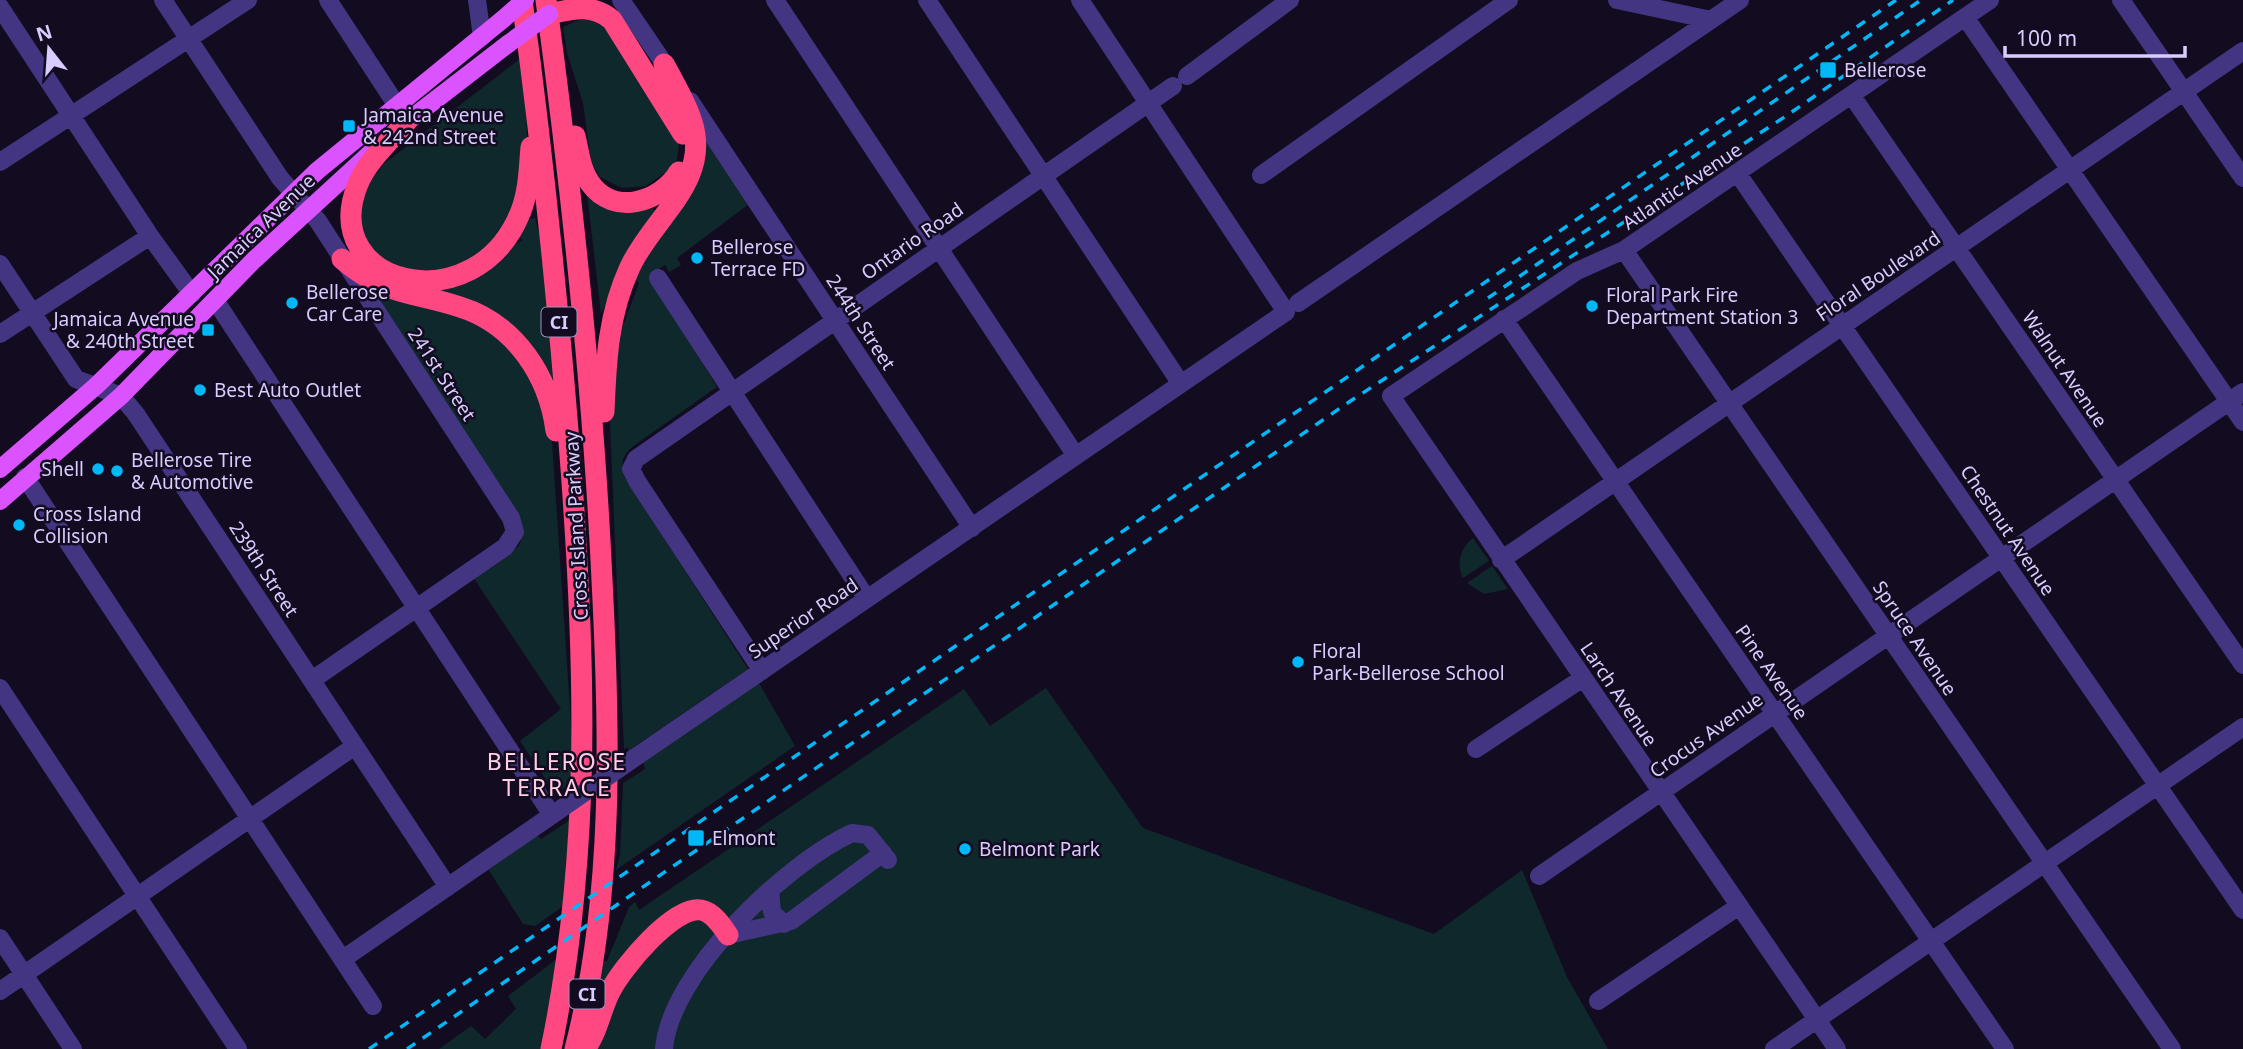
<svg xmlns="http://www.w3.org/2000/svg" width="2243" height="1049" viewBox="0 0 2243 1049" font-family="'Noto Sans',sans-serif">
<rect width="100%" height="100%" fill="#130c21"/>
<!-- green -->
<path fill="#0f282b" d="M579,20H592L610,28L675,128L679,144L676,165L646,186L622,188L600,177L591,161L583,103L567,53L563,27Z
M521,58C524,100 534,161 521,201C499,266 400,312 364,234C359,225 361,208 360,197L364,198L370,181L385,163Z
M703,132L749,204L677,258L681,265L669,272L665,265L650,275L717,387L632,447C622,456 621,463 624,476L748,669L628,751V747L624,749L609,401L618,340L639,283L634,278Z
M586,184L638,211L653,208L656,212L632,250L601,314Z
M535,218L542,244L557,406L534,352L411,289L503,251L523,240L517,235L522,221Z
M373,291C431,307 492,317 531,368C540,379 544,399 550,412L575,782L562,789L549,784L520,741L561,709L473,577L519,546L523,534Z
M1473,538L1489,561L1463,578C1456,563 1460,549 1473,538Z
M1492,566L1508,589L1484,594L1467,583Z
M759,683L795,746L616,870L620,855L623,783L645,769L643,762Z
M1046,688L1143,828L1434,934L1522,870L1567,977L1608,1049H594L602,961H607L629,907L635,902L639,910L964,689L990,726Z
M573,818L565,905L535,926L523,924L488,869L537,835L541,839Z
M558,958L541,1049H439L471,1026L485,1039L516,1009L508,996Z"/>
<g fill="none" stroke-linecap="round" stroke-linejoin="round">
<!-- minor -->
<path stroke="#443582" stroke-width="18" d="M163,0L280,178L318,221L511,518L515,532L505,547L312,680
M328,0L405,118
M477,0L482,37
M621,0L672,75
M775,0L1076,456
M927,0L1181,384
M1617,0L1711,20
M2121,0L2243,178
M0,7L150,236L192,294
M1965,17L2243,422
M1187,76L1290,0
M1852,96L2243,665
M690,101L972,528
M0,162L248,0
M1738,174L2243,910
M1261,175L1509,0
M1624,250L2172,1049
M0,264L76,379L121,396L136,414L448,887
M658,278L867,599
M215,300L552,815L343,959
M1298,303L1740,0
M1504,319L2005,1049
M0,334L150,236
M25,477L373,1006
M1501,560L2243,51
M762,671L637,481L631,469L636,459L1173,86
M0,688L238,1049
M1476,749L1583,678
M627,763L1286,312L1080,0
M1539,876L2243,392
M770,890L772,912L784,924
M728,935L791,921L883,853
M0,938L73,1049
M0,991L355,746
M1598,1001L1739,906
M664,1049C670,973 785,864 852,833L868,835L888,860
M1774,1049L2243,727
M1837,1049L1391,396L1577,271L1624,250L1990,0"/>
<!-- major -->
<path stroke="#da53ff" stroke-width="18" d="M399,128L508,44
M0,469L96,386L317,171L502,20
M0,501L121,396L254,260L375,149"/>
<!-- highway -->
<path stroke="#ff4782" stroke-width="21" d="M522,0C542,147 557,294 569,442C585,647 593,847 551,1049
M546,0C572,193 593,386 602,580C610,736 614,897 575,1049
M549,14C572,9 592,3 612,20L683,134
M407,121C391,140 367,161 358,184C316,286 476,326 521,211C529,190 529,169 531,147
M575,136C579,152 580,169 590,183C614,217 661,202 679,172
M342,259C385,296 411,291 460,307C515,324 549,376 556,431
M604,412C606,361 608,314 630,267C653,217 711,182 692,122C686,102 674,83 664,64
M585,1049C598,1032 601,1008 611,990C622,968 674,905 701,910C713,912 722,926 728,935"/>
<!-- rail -->
<path stroke="#00b7f7" stroke-width="3.5" stroke-dasharray="10 9" stroke-linecap="butt" d="M1488,298L1921,0
M369,1049L1896,0
M407,1049L1349,402L1786,116L1953,0"/>
<!-- minor-bridge -->
<path stroke="#443582" stroke-width="18" d="M552,815L627,763"/>
<!-- major-bridge -->
<path stroke="#da53ff" stroke-width="18" d="M502,20L525,0
M508,44L549,14"/>
</g>
<!-- markers -->
<g fill="#00b7f7" stroke="#130c21" stroke-width="2.5">
<rect x="1819" y="61" width="18" height="18" rx="3.5"/>
<rect x="342" y="119" width="14" height="14" rx="3.5"/>
<circle cx="697" cy="258" r="7"/>
<circle cx="292" cy="303" r="7"/>
<circle cx="1592" cy="306" r="7"/>
<rect x="201" y="323" width="14" height="14" rx="3.5"/>
<circle cx="200" cy="390" r="7"/>
<circle cx="98" cy="469" r="7"/>
<circle cx="117" cy="471" r="7"/>
<circle cx="19" cy="525" r="7"/>
<circle cx="1298" cy="662" r="7"/>
<rect x="687" y="829" width="18" height="18" rx="3.5"/>
<circle cx="965" cy="849" r="7"/>
</g>
<g text-anchor="middle" dominant-baseline="central" stroke-width="5" stroke-linejoin="round" paint-order="stroke">
<!-- shield labels -->
<g fill="#130c21" stroke="#9e92bc" stroke-width="2">
<rect x="541.5" y="307.5" width="35" height="29" rx="5"/>
<rect x="569.5" y="979.5" width="35" height="29" rx="5"/>
</g>
<g font-size="18" font-weight="bold" fill="#daccff">
<text x="559" y="322">CI</text>
<text x="587" y="994">CI</text>
</g>
<!-- poi labels -->
<g font-size="19" fill="#daccff" stroke="#130c21" text-anchor="start">
<text x="1844" y="70">Bellerose</text>
<text x="363" y="115">Jamaica Avenue<tspan x="363" dy="22">&amp; 242nd Street</tspan></text>
<text x="711" y="247">Bellerose<tspan x="711" dy="22">Terrace FD</tspan></text>
<text x="306" y="292">Bellerose<tspan x="306" dy="22">Car Care</tspan></text>
<text x="1606" y="295">Floral Park Fire<tspan x="1606" dy="22">Department Station 3</tspan></text>
<text x="194" y="319" text-anchor="end">Jamaica Avenue<tspan x="194" dy="22">&amp; 240th Street</tspan></text>
<text x="214" y="390">Best Auto Outlet</text>
<text x="131" y="460">Bellerose Tire<tspan x="131" dy="22">&amp; Automotive</tspan></text>
<text x="84" y="469" text-anchor="end">Shell</text>
<text x="33" y="514">Cross Island<tspan x="33" dy="22">Collision</tspan></text>
<text x="1312" y="651">Floral<tspan x="1312" dy="22">Park-Bellerose School</tspan></text>
<text x="712" y="838">Elmont</text>
<text x="979" y="849">Belmont Park</text>
</g>
<!-- street labels -->
<g font-size="19" fill="#daccff" stroke="#130c21">
<text transform="translate(1682 186) rotate(-34)">Atlantic Avenue</text>
<text transform="translate(261 226) rotate(-44)">Jamaica Avenue</text>
<text transform="translate(912 241) rotate(-35)">Ontario Road</text>
<text transform="translate(1878 276) rotate(-34)">Floral Boulevard</text>
<text transform="translate(861 322) rotate(57)">244th Street</text>
<text transform="translate(2065 369) rotate(56)">Walnut Avenue</text>
<text transform="translate(442 374) rotate(57)">241st Street</text>
<text transform="translate(576 526) rotate(-93)">Cross Island Parkway</text>
<text transform="translate(2008 530) rotate(56)">Chestnut Avenue</text>
<text transform="translate(264 569) rotate(57)">239th Street</text>
<text transform="translate(803 618) rotate(-34)">Superior Road</text>
<text transform="translate(1915 638) rotate(56)">Spruce Avenue</text>
<text transform="translate(1772 672) rotate(55)">Pine Avenue</text>
<text transform="translate(1619 694) rotate(56)">Larch Avenue</text>
<text transform="translate(1706 735) rotate(-35)">Crocus Avenue</text>
</g>
<!-- quarter labels -->
<g font-size="23" letter-spacing="2" fill="#ffcee6" stroke="#130c21">
<text x="557" y="761">BELLEROSE<tspan x="557" dy="26">TERRACE</tspan></text>
</g>
</g>
<!-- north arrow -->
<g transform="translate(49 49) rotate(343)" stroke="#130c21" stroke-width="5" paint-order="stroke">
<path d="M0-5L12 26L0 18L-12 26Z" fill="#daccff"/>
<text y="-10" font-size="19" font-weight="bold" text-anchor="middle" fill="#daccff">N</text>
</g>
<!-- scale -->
<path d="M2005 46v10h180v-10" fill="none" stroke="#daccff" stroke-width="3.5"/>
<text x="2016" y="46" font-size="21" fill="#daccff" stroke="#130c21" stroke-width="5" paint-order="stroke">100 m</text>
</svg>
